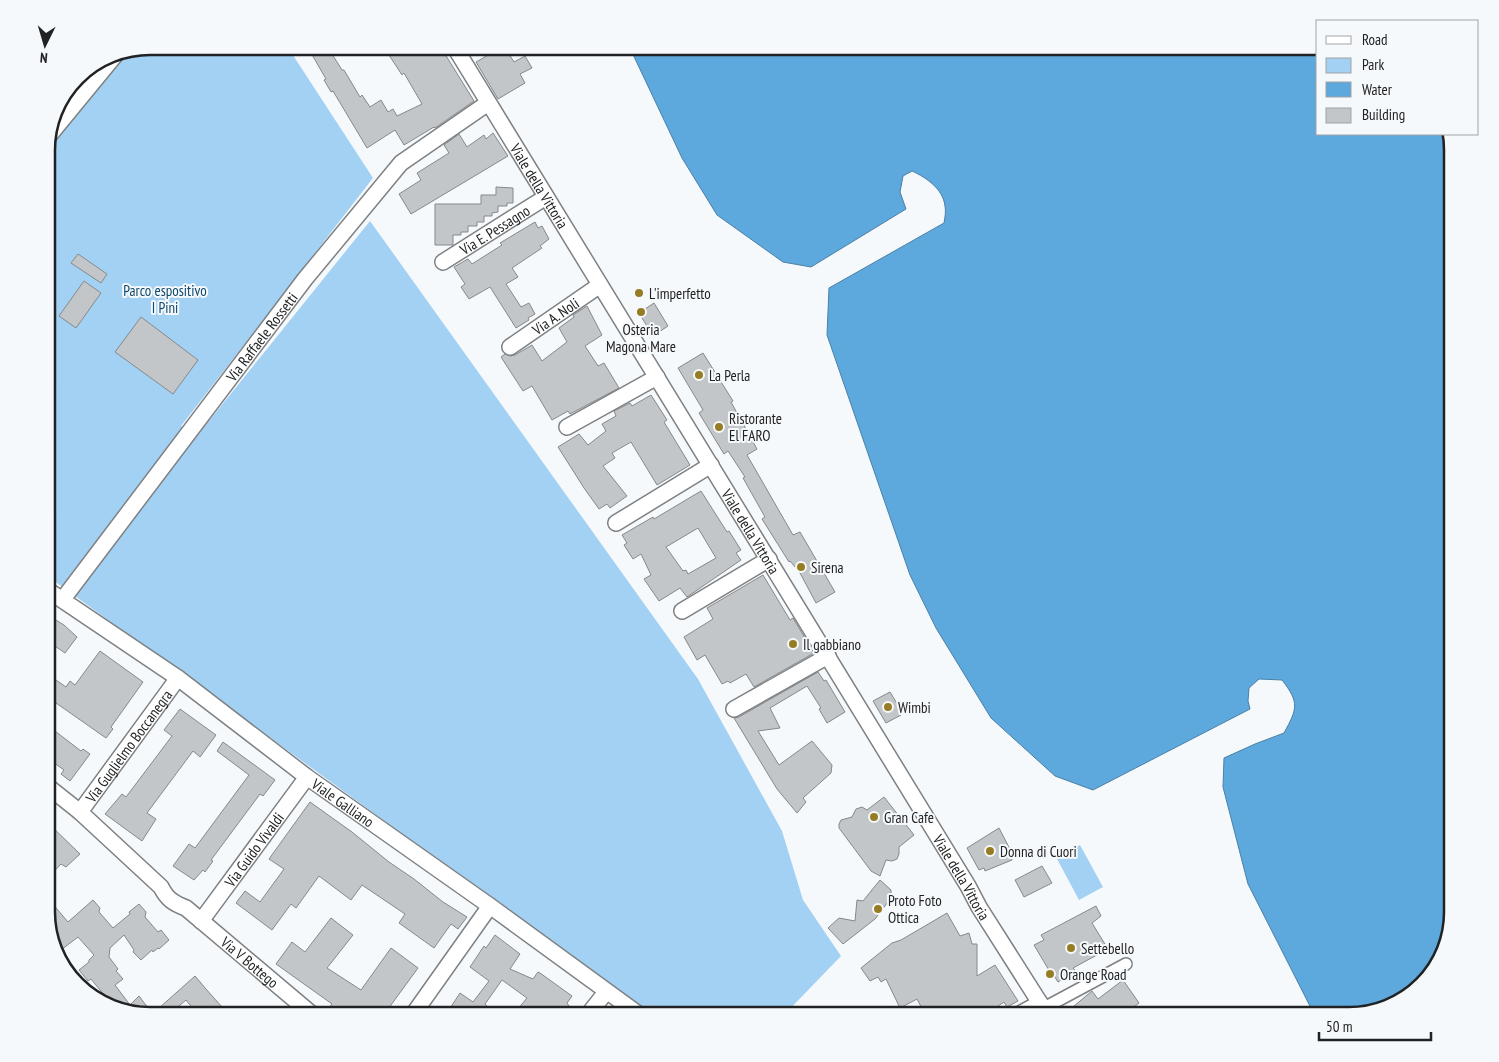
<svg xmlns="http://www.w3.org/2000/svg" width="1499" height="1062" viewBox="0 0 1499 1062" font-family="'PT Sans Narrow',sans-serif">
<rect width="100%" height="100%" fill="#f6f9fc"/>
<!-- green -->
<path fill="#a3d1f3" d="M150,46H287L373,178L181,426L196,437L370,221L698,679L782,831L803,900L841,956L783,1016H655L503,907L46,575V143L57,104L81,72L111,54Z
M1080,845L1103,887L1079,900L1056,857Z"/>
<!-- water -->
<path fill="#5da8dd" stroke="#4b80a5" d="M629,46H1318V134H1449L1453,150V912L1431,975L1395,1005L1349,1016H1315L1248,884L1223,787L1224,758L1255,744L1284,733C1297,709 1300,703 1282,680L1259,679L1249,688L1248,701L1250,709L1093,790L1055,776L991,718L936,628L910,575L827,335L829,288L944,223C945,218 946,211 945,206C943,189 927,178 912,171L903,176L900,192L906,209L811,267L783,262L717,215L682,158Z"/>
<!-- building -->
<path fill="#c3c6c9" stroke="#86898b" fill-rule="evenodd" d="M307,46H327L342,70H344L360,97L362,95L370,107L381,100L388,112L393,109L397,116L422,104L404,73L402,75L387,52L396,46H440L474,101L435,128L434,127L404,145L395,130L367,148L333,91L331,92L324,80L326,79Z
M504,46L514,62L525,56L532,68L520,74L525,83L498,99L476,62Z
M493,133L508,156L411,214L399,194L421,180L417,173L449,153L444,145L459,134L467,147L484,135L486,139Z
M496,187L513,188V203H507V206H498V212L492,213V216H484V222H477V226H468V232H461V235H453V245H435V204H481V195H496Z
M535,222L538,228L542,226L549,239L540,246L542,248L512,268L518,277L506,284L521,307L529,303L535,314L528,318L529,320L516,328L490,287L469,299L461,287L465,284L454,267L468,259L472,264L502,245L500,243Z
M78,254L107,274L101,283L71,263Z
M84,281L101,293L76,328L59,316Z
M654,303L668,326L653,336L639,313Z
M587,306L602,335L585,346L598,366L604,363L619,388L570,414L568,411L552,420L532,386L523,391L501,357L505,354L510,356L515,355L532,345L542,361L567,342L559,328L574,317L573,315Z
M141,317L198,360L173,394L115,352Z
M703,353L733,401L731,402L757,449L747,455L793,535L800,532L835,592L816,603L800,573L790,561L789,562L762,519L765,517L743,478L745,477L728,451L724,454L699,413L703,410L678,368Z
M651,395L667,420L664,422L690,465L657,485L631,442L612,453L615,458L603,466L627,496L610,508L607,504L599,509L584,488L558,447L579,434L588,445L606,431L602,424L616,416L614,411L630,403L632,406Z
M701,491L727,532L729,531L741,550L736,553L741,560L687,597L680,588L659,601L644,579L651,575L641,554L633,559L624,545L627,543L622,535L653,517L654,519ZM698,528L716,558L688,574L686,570L683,571L666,547Z
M763,575L790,620L793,618L814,653L754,687L746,674L730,683L728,681L722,684L705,655L697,660L684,637L713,619L707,608Z
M46,614L64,625L77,637L65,653L46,640Z
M100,651L143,682L111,727L113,729L106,738L46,696V673L66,687L70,681L75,685Z
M818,672L824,681L826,680L845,712L827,723L819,709L821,708L807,686L770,708L780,728L758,731L779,765L812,741L832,765L831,773L803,798L806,802L797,813L777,789L734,718L739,717Z
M890,692L901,710V715L886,723L873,701Z
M180,709L216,735L200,757L193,751L147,813L156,819L142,841L105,814L122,794L126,797L172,736L164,730Z
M51,728L81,751L83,749L90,754L70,781L61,774L64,770L46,757V734Z
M223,742L275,780L263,796L260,794L211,860L213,861L205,872L203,870L194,880L173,866L189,844L195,848L249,775L217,751Z
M884,797L914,835L899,847V854L897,859L892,861L886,860L880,876L871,871L839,828V824L841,820L852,817L856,809L862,807L867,810Z
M310,802L352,832L389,862L414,879L443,902L467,917L458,929L451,924L434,948L399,923L405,914L362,885L351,900L319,876L296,908L291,904L272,930L236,903L245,891L260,902L284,869L269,859Z
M46,821L80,854L66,867L61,864L46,880Z
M999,828L1012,853L1009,855L1012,860L985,871L984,868L979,870L967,848Z
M1042,866L1052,883L1024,897L1015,880Z
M880,880L891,890V898L875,919L843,944L828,928L839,918L855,921L857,900L863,901Z
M46,896L68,922L93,900L100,908L99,912L113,928L130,914L129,912L139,904L146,912L145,917L158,932L161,930L169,940L159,949L158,948L153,952L152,950L141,960L133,952L134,950L124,935L110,948L109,957L118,969L116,971L123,979L115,985L130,1005L139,996L154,1016L110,1002L91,979L88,981L79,970L89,962V960L94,955L78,937L57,953L46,918Z
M1096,906L1101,916L1092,923L1108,949L1073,968L1076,971L1058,982L1051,971L1050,972L1034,945L1044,940L1041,935Z
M947,913L960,936L969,933L972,944H977V976L995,965L1018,1001L1007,1007L1004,1002L983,1016H926L917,999L900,1008L886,979L881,982L878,977L870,981L861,968L892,943L901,940Z
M331,918L353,935L327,968L361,990L391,948L418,968L383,1016H335L327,1010L332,1004L276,964L292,942L305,952Z
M495,935L520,954L510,969L533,979L538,972L540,973L572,996L567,1003L569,1006L561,1016H512L527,998L502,980L485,1004L487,1006L480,1016H445L460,993L473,1002L489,981L470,967L484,946L486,948Z
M195,976L206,989L230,1016H199L186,1000L167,1016H164L158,1009Z
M1123,980L1139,1003L1122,1016H1062L1092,991L1098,999Z"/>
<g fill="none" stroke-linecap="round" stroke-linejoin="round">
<defs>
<path id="pedestrian" d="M1044,1008L1126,964"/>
<g id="minor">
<path id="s1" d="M454,46L968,886L979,907L1040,1003L1050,1016"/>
<path d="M48,137L117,53"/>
<path id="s2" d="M443,262L546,197"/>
<path id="s3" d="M510,347L600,285"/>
<path d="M567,427L657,377"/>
<path d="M616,523L711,465"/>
<path id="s4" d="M46,589L178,678L307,777L490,906L641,1016"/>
<path id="s5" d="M63,599L305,279L401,163L488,103"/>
<path d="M682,611L769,559"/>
<path d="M734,709L828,656"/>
<path id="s6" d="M46,785L80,812L161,887C167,899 173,903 186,908L314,1016"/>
<path id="s7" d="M80,812L178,678"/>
<path id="s8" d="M201,921L307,777"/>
<path d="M412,1016L490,906"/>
<path d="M587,1016L606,992"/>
<path d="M1016,1016L1040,1003"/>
</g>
</defs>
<!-- pedestrian casing -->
<use href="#pedestrian" stroke="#7e8183" stroke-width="14"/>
<!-- minor casing -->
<use href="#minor" stroke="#7e8183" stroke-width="18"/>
<!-- pedestrian -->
<use href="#pedestrian" stroke="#fff" stroke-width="11"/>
<!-- minor -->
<use href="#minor" stroke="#fff" stroke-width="15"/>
</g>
<!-- markers -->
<g fill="#967d24" stroke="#f6f9fc" stroke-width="2">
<circle cx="639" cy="293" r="5"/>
<circle cx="641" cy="312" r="5"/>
<circle cx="699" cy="375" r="5"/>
<circle cx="719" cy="427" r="5"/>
<circle cx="801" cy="567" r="5"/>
<circle cx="793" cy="644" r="5"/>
<circle cx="888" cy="707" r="5"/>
<circle cx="874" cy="817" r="5"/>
<circle cx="990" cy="851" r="5"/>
<circle cx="878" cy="909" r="5"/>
<circle cx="1071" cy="948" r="5"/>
<circle cx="1050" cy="974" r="5"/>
</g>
<g text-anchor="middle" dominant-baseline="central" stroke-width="4" stroke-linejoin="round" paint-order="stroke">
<!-- street labels -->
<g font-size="15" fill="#212223" stroke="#f6f9fc">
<text stroke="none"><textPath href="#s1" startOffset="164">Viale della Vittoria</textPath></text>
<text stroke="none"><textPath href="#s2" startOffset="61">Via E. Pessagno</textPath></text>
<text stroke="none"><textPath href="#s3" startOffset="55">Via A. Noli</textPath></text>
<text stroke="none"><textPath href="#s5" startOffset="329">Via Raffaele Rossetti</textPath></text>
<text stroke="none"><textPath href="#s1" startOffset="569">Viale della Vittoria</textPath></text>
<text stroke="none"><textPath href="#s7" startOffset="82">Via Guglielmo Boccanegra</textPath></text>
<text stroke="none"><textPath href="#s4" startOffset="366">Viale Galliano</textPath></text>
<text stroke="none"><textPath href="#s8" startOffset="89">Via Guido Vivaldi</textPath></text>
<text stroke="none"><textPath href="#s1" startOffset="974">Viale della Vittoria</textPath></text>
<text stroke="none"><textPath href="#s6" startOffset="271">Via V Bottego</textPath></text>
</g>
<!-- park labels -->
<g font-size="15" fill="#0e486c" stroke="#f6f9fc">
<text x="165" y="290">Parco espositivo<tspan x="165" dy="17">I Pini</tspan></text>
</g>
<!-- poi labels -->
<g font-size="15" fill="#212223" stroke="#f6f9fc" text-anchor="start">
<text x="649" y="293">L'imperfetto</text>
<text x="641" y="329" text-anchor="middle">Osteria<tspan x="641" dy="17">Magona Mare</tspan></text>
<text x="709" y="375">La Perla</text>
<text x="729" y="418">Ristorante<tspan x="729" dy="17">El FARO</tspan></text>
<text x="811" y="567">Sirena</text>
<text x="803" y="644">Il gabbiano</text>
<text x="898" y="707">Wimbi</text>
<text x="884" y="817">Gran Cafe</text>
<text x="1000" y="851">Donna di Cuori</text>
<text x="888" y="900">Proto Foto<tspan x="888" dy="17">Ottica</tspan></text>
<text x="1081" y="948">Settebello</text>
<text x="1060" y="974">Orange Road</text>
</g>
</g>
<!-- crop -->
<path d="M0 0H1499V1062H0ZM150 55H1349A95 95 0 0 1 1444 150V912A95 95 0 0 1 1349 1007H150A95 95 0 0 1 55 912V150A95 95 0 0 1 150 55Z" fill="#f6f9fc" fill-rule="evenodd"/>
<path fill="none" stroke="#212223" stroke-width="2.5" d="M150 55H1349A95 95 0 0 1 1444 150V912A95 95 0 0 1 1349 1007H150A95 95 0 0 1 55 912V150A95 95 0 0 1 150 55Z"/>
<!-- legend -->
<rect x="1316" y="20" width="162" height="115" fill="#f6f9fc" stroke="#a1a3a5"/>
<rect x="1326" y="36" width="25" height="8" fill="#ffffff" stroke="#a1a3a5"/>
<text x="1362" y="45" font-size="15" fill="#212223">Road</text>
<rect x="1326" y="58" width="25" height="15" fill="#a3d1f3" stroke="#a1a3a5"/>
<text x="1362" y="70" font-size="15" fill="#212223">Park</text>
<rect x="1326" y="82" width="25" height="15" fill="#5da8dd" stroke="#a1a3a5"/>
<text x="1362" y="95" font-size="15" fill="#212223">Water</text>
<rect x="1326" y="108" width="25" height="15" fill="#c3c6c9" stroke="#a1a3a5"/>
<text x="1362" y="120" font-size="15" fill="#212223">Building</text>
<!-- north arrow -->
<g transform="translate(45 45) rotate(185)" stroke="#f6f9fc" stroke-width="4" paint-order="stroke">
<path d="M0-4L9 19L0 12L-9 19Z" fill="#212223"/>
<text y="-8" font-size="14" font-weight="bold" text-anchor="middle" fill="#212223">N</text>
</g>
<!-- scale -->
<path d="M1319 1032v8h112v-8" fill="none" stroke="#212223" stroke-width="2.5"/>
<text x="1326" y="1032" font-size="15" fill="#212223" stroke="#f6f9fc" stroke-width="4" paint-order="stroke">50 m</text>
</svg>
